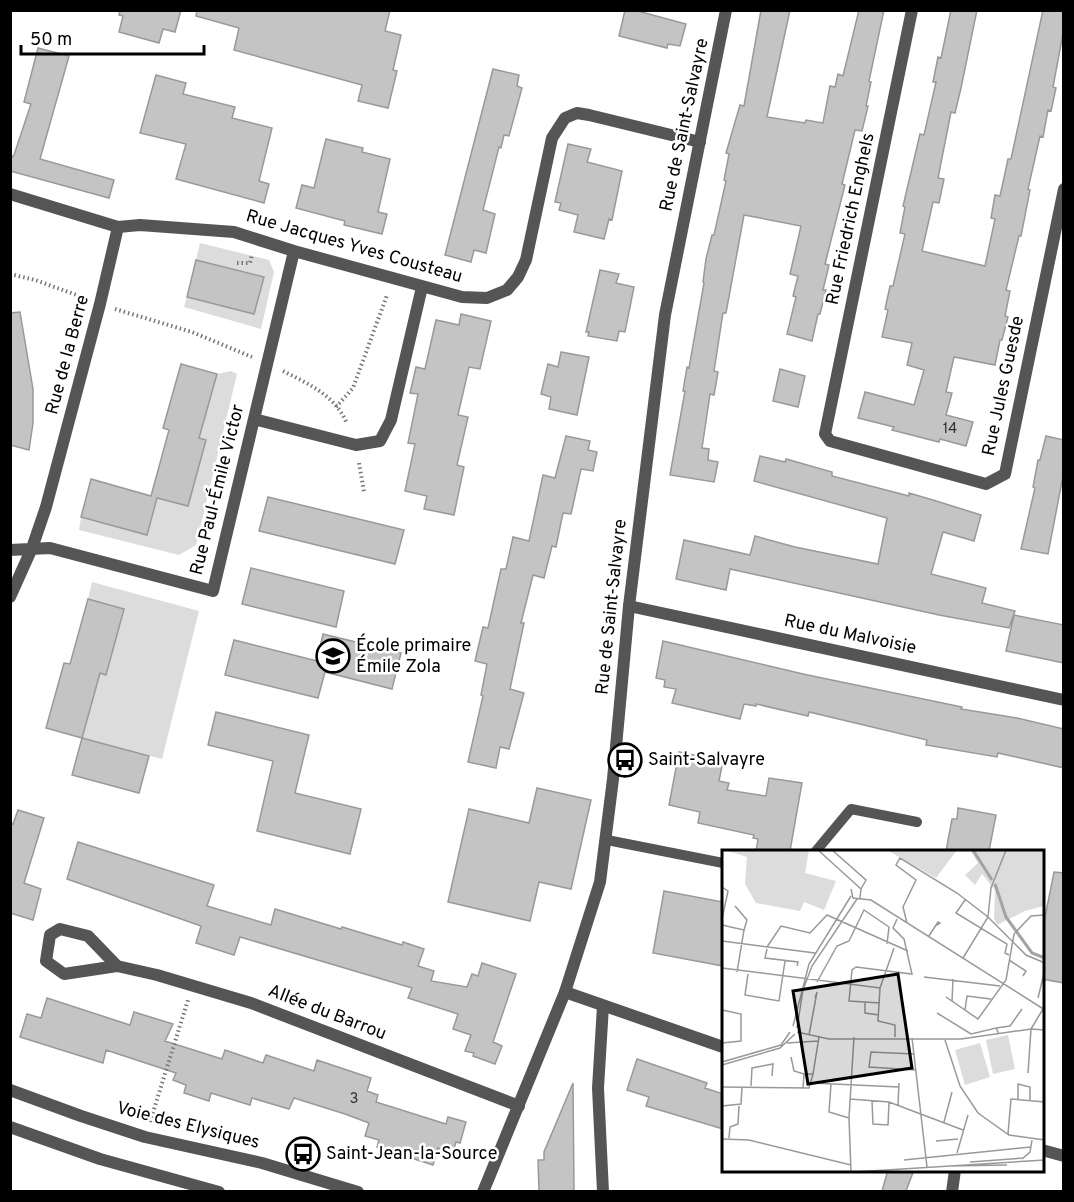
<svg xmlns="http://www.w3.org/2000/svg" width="1074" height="1202" viewBox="0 0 1074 1202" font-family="Overpass,sans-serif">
<rect width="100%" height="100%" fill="#fff"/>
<!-- green -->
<path fill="#dcdcdc" d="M200,243L269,260L274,272L261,329L184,307L187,297L254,314L263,277L196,260Z
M231,371L237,374L196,545L179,555L79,530L81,517L147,535L157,498L188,506L206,441L199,438L217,374Z
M92,582L199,611L162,759L82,738L100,673L106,675L124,609L88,599Z"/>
<!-- building -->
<path fill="#c4c4c4" stroke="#999" stroke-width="1.5" d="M120,10H181L175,32L163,29L159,43L119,32L123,16L119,15Z
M197,10H390L385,31L401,35L393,70L397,71L388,108L358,101L362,85L234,50L239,28L196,16Z
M625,10H634L686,24L680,46L668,44L667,48L619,36Z
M761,10H790L767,117L805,123L806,120L823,123L830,86L835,87L838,74L843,76L859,10H884L869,81L871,82L866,106H868L862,131L855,130L842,184L845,185L825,264L829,265L823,290H826L820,314H818L812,341L787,334L796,297L793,296L798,276L790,274L801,226L744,215L726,313H723L714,371L718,372L714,395L710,394L702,448L709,449L708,460L718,462L714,482L670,475L685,391H683L687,367L689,368L704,283L703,282L706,259L712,235H714L726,181L724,180L729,154L726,153L740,105L744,106Z
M951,10H977L961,88L955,113L951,112L938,178L944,179L939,203L933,202L922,251L985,266L995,219L991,218L995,195L1000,196L1008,159H1011L1043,10H1064V28L1053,87L1056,88L1051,111L1048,110L1043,137L1040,136L1028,189L1030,190L1021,236H1019L1006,290L1010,291L1005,316L1008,317L1002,340H1000L995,365L954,357L946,392L952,393L946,415L973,422L966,446L940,439L939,442L892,430L894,427L858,418L865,392L914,405L924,370L907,365L912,343L882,337L888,310L885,309L887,300L890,286H893L905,234L900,233L905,207L903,206L920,134L924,135L936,82H933L938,57L941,58Z
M38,48L69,56L40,159L114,180L109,198L10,171V159L14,155L31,104L24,102Z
M493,69L519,75L517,86L522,88L509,136L504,135L501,148L499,147L483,210L495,214L486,253L474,250L471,262L445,255Z
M156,75L186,83L183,94L235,107L232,118L272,128L259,181L269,184L264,203L176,179L186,144L140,133Z
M326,139L363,148L362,152L390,159L378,212L387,214L382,234L344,225L345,221L296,208L302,185L314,188Z
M568,144L591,149L587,162L622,171L612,220L609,219L604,239L574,232L578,215L559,210L561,203L555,202Z
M196,260L264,277L254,314L187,297Z
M600,270L619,274L616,283L634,287L625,332L619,331L617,341L588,336L589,332H586Z
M20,312L33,389V423L29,450L10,445V313Z
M461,314L491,321L480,369L469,367L458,415L468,417L457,465L464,467L454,515L424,509L427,496L405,491L415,444L408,443L418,394L410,393L416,367L425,369L436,320L459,325Z
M561,352L589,357L577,415L549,409L551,397L541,394L548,364L558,367Z
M181,364L217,374L199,438L206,440L188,506L157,498L147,535L81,517L91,479L151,496L169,430L163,428Z
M780,369L805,376L798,407L773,401Z
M566,436L590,441L588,450L597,452L593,471L581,469L571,514L563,513L556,547L552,546L544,578L533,575L521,623H524L510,689L524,693L509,749L500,747L496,768L468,762L483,696L481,695L487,664L475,661L483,627L488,628L501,569H506L513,537L529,541L543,475L555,478Z
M1046,436L1064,440V471L1048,554L1021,549L1035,488L1033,487L1038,460H1040Z
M760,456L785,462L786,459L832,472V476L909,496V493L933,500L981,515L974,541L943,532L931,574L986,588L982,603L1015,611L1009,628L939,615L730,569L726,590L676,579L684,540L750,555L755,536L795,547L878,564L887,518L754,481Z
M268,497L404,530L395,564L259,531Z
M251,568L344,591L336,627L242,604Z
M88,599L124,609L106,675L100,673L82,738L46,728L64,663L70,664Z
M1014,615L1064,625V663L1006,651Z
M323,634L401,653L392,689L325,672L318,698L225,675L234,640L317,661Z
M663,641L803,674L962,707L961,709L1017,718L1064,729V768L998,753L997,757L926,745L927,740L809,712L808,716L756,704V706L744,704L740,719L672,703L676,689L664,687L665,680L656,678Z
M216,712L309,735L295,793L361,809L350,854L257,831L273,761L208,745Z
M82,738L149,756L139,793L72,775Z
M679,752L723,761L719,781L729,783L727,790L766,796L769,778L802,783L790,851H756L758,839L753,838L754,835L698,823L700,812L669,805Z
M537,788L591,800L571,889L539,882L530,921L448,902L469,809L529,823Z
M958,808L996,815L989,851H946L952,819H957Z
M18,810L44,818L24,883L41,889L33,920L10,913V823L13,824Z
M78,842L214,885L207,906L271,925L275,909L341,929L342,927L402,945L403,942L424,949L418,966L434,971L431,981L467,987L472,974L478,976L482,963L516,974L493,1042L502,1046L495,1064L473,1056L474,1053L465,1051L471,1035L453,1029L458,1014L408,998L412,988L240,937L234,955L196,943L201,926L67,879Z
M1054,872L1064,873V983L1042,979V932Z
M664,891L723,902V966L653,953Z
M47,998L130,1025L134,1012L173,1024L165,1041L222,1059L225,1050L263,1063L266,1055L314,1071L317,1060L371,1078L367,1091L378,1095L376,1102L446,1124L448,1117L466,1122L460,1143L456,1142L453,1153L438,1148L433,1165L377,1147L379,1140L365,1136L369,1123L345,1114L294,1098L289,1109L252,1098L250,1105L211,1093L209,1101L184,1093L186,1085L173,1080L176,1073L106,1050L103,1063L20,1037L27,1014L41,1018Z
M637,1059L707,1083L705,1088L723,1094V1129L646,1106L649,1097L627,1090Z
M573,1083L574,1191H539L538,1160H544V1152Z
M888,1170H914L906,1191H882Z"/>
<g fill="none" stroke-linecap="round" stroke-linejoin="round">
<!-- path -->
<path stroke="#777" stroke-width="4" stroke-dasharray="1.5 3" stroke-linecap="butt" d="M237,263H250L252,254
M10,274L35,280L85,298
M115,309L192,332L252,357
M283,371C309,384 336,396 347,424
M336,407L353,388L387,295
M359,463L364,492
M150,1122L188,1000"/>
<!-- service -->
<path stroke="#555" stroke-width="10" d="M607,840L723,863
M816,851L851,809L917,822"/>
<!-- minor -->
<path stroke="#555" stroke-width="12" d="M912,10L825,434L830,441L986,484L1005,474L1064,189
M10,194L118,227L100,304L46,507L32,548L10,597
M118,227L140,225L234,232L294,251L462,297L487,298L507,290L518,277L526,260L552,138L565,118L577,113L589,115L700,142
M254,419L356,445L380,441L391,420L422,287
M10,550L50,548L213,591L294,251
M629,606L1064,700
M117,966L64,974L46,961L50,935L60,929L88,936L117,966L157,975L251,1003L519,1106
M565,992L723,1047
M1042,1150L1064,1156
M603,1192L598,1088L603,1006
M952,1192L955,1170"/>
<!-- tertiary -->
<path stroke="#555" stroke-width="12" d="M10,1090L81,1116L145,1137L262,1163L358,1192
M10,1127L100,1159L219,1192
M483,1192L565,992L600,882L613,779L629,606L665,315L726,10"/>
</g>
<!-- icons -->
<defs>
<symbol id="school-ring" viewBox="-11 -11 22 22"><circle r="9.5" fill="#fff" stroke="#000" stroke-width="1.5"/><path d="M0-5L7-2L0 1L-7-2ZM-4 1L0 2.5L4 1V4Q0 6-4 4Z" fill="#000"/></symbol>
<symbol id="bus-ring" viewBox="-11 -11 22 22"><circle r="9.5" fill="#fff" stroke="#000" stroke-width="1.5"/><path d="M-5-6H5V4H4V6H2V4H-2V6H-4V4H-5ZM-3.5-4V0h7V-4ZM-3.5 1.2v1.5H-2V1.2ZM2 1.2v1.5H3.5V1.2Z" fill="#000"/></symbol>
</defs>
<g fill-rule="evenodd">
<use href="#school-ring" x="314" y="637" width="38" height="38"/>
<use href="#bus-ring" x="606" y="741" width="38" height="38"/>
<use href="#bus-ring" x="284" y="1135" width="38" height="38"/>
</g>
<g text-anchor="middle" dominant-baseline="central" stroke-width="5" stroke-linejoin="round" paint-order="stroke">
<!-- number labels -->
<g font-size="15" fill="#313131">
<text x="950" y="429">14</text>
<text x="354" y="1099">3</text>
</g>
<!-- street labels -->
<g font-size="18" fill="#000" stroke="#fff">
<text transform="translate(685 125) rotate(-78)">Rue de Saint-Salvayre</text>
<text transform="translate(851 219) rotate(-78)">Rue Friedrich Enghels</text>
<text transform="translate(354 247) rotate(16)">Rue Jacques Yves Cousteau</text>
<text transform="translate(68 355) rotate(-75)">Rue de la Berre</text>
<text transform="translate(1004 386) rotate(-78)">Rue Jules Guesde</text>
<text transform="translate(218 490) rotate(-76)">Rue Paul-Émile Victor</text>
<text transform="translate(612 607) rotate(-84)">Rue de Saint-Salvayre</text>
<text transform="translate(850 635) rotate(12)">Rue du Malvoisie</text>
<text transform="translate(327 1013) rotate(21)">Allée du Barrou</text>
<text transform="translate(188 1126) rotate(14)">Voie des Elysiques</text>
</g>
<!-- poi labels -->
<g font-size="18" fill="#000" stroke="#fff" text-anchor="start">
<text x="356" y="646">École primaire<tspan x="356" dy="21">Émile Zola</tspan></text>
<text x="648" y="760">Saint-Salvayre</text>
<text x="326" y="1154">Saint-Jean-la-Source</text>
</g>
</g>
<!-- overview -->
<g transform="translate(722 850)">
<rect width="322" height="322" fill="#fff"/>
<path d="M3,0H87L83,23L114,31L102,60L82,52L78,61L34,53L23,34L25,7ZM165,0H235L214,28ZM248,0H322V56L303,61L275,75L272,68L273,40L260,24L253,35L243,25L256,13ZM286,185L293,219L271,224L264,190ZM258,193L268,227L243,235L233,200Z" fill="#dcdcdc"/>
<path fill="none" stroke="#a3a3a3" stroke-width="3" d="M251,0L270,30M273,34L284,67L310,103L323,108"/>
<path fill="none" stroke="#999" stroke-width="1.5" d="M96,0L139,39L138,48M110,0L144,30L139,39M0,37L6,41L0,69M129,39L131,48L149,50L323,160M243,50L234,63L285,94L283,103L287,105M13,56L25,70L22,80M185,73L181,57L194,30L174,15L178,8L235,43L266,67L304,105L323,113M0,75L22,80L15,122M206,87L207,86L216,72L218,73L212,77M0,91L93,103M45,97L59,76L88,83L105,65L186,101M45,99L43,108L76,112L75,116M241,108L266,67L269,38L284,0M287,110L304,121L301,126M0,118L158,138L172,98M26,124L23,145L57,151L63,111M202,127L278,136M95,132L115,96L127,91L142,60L167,77L165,94M158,138L156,171L173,175V187M224,147L256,169L284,130L292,84L309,66L323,65M316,148L323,119M230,151L231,129M143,153V163L157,165M158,153L127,151L130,120L134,117L190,124L182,89L171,78L175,69M243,160L245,146L269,149M215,163L249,184L274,178L277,184M71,176L87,114L129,46M75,178L81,140L90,116L135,49M274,178L288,176L300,159M75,182L107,189H239L309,179L321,159M87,185L95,142L93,148M190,188L205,317M223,190L238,236L256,263L287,285L323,290M0,193L19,191V164L0,160V193M65,193L96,191M192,204L149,202L147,217L194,220M69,207L72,221L82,224M0,212L59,195L68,182M0,215L58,198L73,184M306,223L309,179L323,180M91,224L97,187M90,233L177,237M109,234L107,262L127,268M29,236L30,218L51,214L50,226M0,237L87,238L91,224H82L81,238M128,249L167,252L241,280M296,249V234L308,237V251M150,251L151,274L166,275L167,252M176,255L177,233M0,256L19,254L20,237M222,272L230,242M286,284L289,249L323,252M7,288L8,277L16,274L17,256M0,289L27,290L129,315M214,291L236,289M235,303L246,265M300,309L308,302L310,290M182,310L309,297M248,312L302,308M228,316L285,315M129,322L127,268L132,187M132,322L323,310"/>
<path fill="#000" fill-opacity="0.15" stroke="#000" stroke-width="3" d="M176,124L190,218L86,234L71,141Z"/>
<rect width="322" height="322" fill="none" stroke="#000" stroke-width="3"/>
</g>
<!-- border -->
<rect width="1074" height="1202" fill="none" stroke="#000000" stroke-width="24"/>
<!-- scale -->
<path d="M21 45v9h183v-9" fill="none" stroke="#000000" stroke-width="3"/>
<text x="30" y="45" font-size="18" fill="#000000" stroke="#ffffff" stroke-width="4.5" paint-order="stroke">50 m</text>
</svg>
